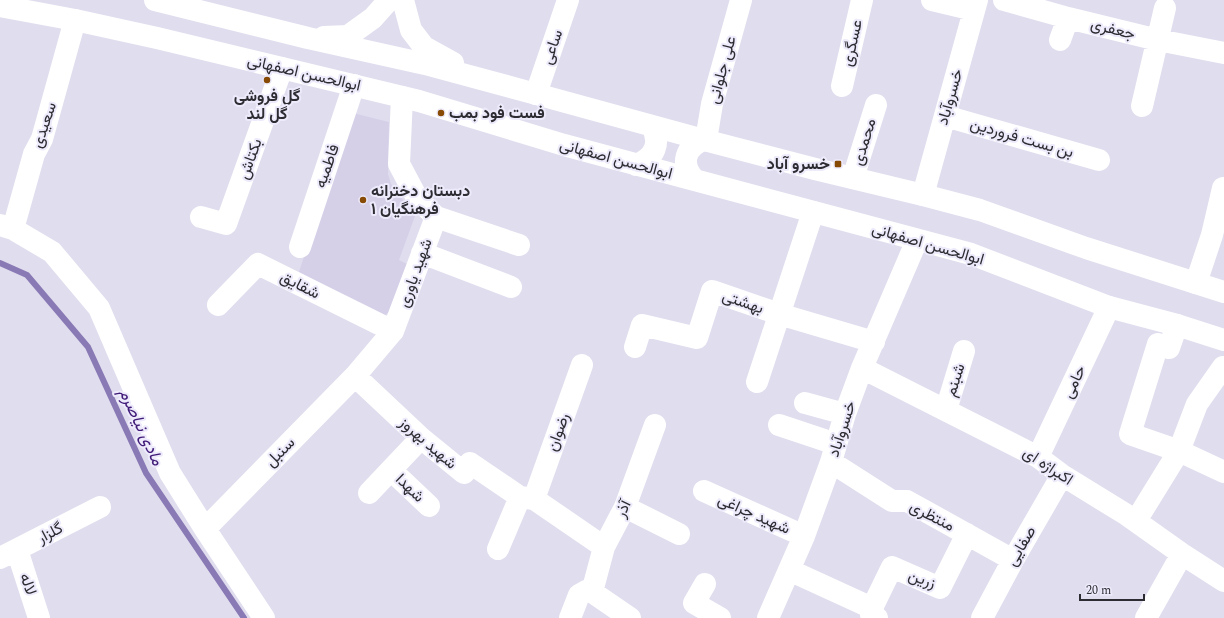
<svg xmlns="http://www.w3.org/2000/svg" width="1224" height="618" viewBox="0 0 1224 618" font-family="Spectral,Vazirmatn,serif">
<rect width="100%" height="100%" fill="#e0ddee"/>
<!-- built -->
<path fill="#d5d0e8" d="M353,113L389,122L388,174L391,184L415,216L399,260L407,264L390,311L384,316L299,272L350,114Z"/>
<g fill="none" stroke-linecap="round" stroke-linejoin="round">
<!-- stream -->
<path stroke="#8979b4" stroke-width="6" d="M0,263L27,275L88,347L146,473L244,618"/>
<!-- minor -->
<path stroke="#fff" stroke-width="22" d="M932,0L974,10
M1004,0L1068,18L1158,40L1224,53
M1060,40L1068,18
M842,86L862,0
M536,94L568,0
M1142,106L1165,8
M945,116L1099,160
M706,140L712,104L741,0
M853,178L876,105
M923,195L977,0
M201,217L226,224L282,68
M436,217L519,245
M0,225L13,229L52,252L99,308L170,473L205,529L264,618
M13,229L34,154L42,139L75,20
M300,247L354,85
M422,253L511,287
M1196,283L1212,235L1223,188
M218,305L258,264L393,331
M1177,325L1169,348L1158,344L1130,434L1179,451L1224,472
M635,347L642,325L697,338L712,291L779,314L874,342
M862,368L1038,457L1062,475L1127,515L1182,554L1224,581
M355,376L421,438L464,473L470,463L520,497L534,499L604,547
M757,382L813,212
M805,403L845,414
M946,410L964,351
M779,425L836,444
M1038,457L1109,307
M831,462L892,501H907L1013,560
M391,470L429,506
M704,491L804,536
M369,493L421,438
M534,499L582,365
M625,507L679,534
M1142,511L1179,451L1197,404L1223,367H1224
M205,529L355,376L393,331L436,217L417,198L399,164L402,97
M498,549L520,497
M17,550L39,618
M0,558L100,507
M789,570L872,608L871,614L877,618
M705,584L694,603L720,618
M592,592L604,547L625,507L655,425
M872,608L892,567L940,588L967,534
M570,618L579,595L586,591L592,592L630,618
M768,618L804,536L831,462L845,414L862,368L917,240
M982,618L1013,560L1062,475
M1146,618L1182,554"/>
<!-- major -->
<path stroke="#fff" stroke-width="22" d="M155,0L308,38L425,64L536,94L704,140L815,169L923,195L980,210L1086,248L1224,292
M403,0L411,30L424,47L453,63
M0,6L75,20L157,38L419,101L564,145L971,254L1109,307L1177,325L1224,340
M324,37L348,36L373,18L389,0
M636,165C655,158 661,143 652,126
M694,179C680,164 685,147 704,140"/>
</g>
<!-- markers -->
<g fill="#874b06" stroke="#edeafb" stroke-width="1.5">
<circle cx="267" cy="80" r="4"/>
<circle cx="441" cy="113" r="4"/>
<rect x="834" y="160" width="8" height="8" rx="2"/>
<circle cx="363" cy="200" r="4"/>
</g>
<g text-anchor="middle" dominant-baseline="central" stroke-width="4" stroke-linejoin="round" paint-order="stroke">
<!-- street labels -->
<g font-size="16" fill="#2d2c32" stroke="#edeafb">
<text transform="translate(1113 29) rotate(14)">جعفری</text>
<text transform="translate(852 43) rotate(-77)">عسگری</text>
<text transform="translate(552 47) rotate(-71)">ساعی</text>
<text transform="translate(722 70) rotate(-75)">علی جلوانی</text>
<text transform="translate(304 73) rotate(13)">ابوالحسن اصفهانی</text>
<text transform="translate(950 97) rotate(-74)">خسروآباد</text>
<text transform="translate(44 125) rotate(-71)">سعیدی</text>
<text transform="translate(1022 138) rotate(16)">بن بست فروردین</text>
<text transform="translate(864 142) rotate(-73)">محمدی</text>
<text transform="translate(250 159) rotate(-70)">بکتاش</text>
<text transform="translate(616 159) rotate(15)">ابوالحسن اصفهانی</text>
<text transform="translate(327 166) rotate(-71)">فاطمیه</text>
<text transform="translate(928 244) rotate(16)">ابوالحسن اصفهانی</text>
<text transform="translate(415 273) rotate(-70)">شهید یاوری</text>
<text transform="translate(300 285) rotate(27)">شقایق</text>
<text transform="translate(743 302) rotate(19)">بهشتی</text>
<text transform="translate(955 380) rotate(-72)">شبنم</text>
<text transform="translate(1074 382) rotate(-65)">حامی</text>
<text transform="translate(842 429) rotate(-72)">خسروآباد</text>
<text transform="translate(558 432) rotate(-70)">رضوان</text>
<text transform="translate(428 443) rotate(41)">شهید بهروز</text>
<text transform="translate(280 452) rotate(-45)">سنبل</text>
<text transform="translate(1048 466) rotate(33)">اکبراژه ای</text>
<text transform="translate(410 488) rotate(44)">شهدا</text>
<text transform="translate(623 509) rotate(-65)">آذر</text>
<text transform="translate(754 514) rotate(24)">شهید چراغی</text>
<text transform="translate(932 516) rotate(27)">منتظری</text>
<text transform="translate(50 533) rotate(-28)">گلزار</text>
<text transform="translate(1021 546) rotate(-60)">صفایی</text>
<text transform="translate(922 579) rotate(19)">زرین</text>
<text transform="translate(28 584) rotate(71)">لاله</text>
</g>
<!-- poi labels -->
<g font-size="16" font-weight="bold" fill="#2d2c32" stroke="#edeafb" text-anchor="start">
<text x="267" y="96" text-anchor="middle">گل فروشی<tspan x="267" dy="18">گل لند</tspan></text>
<text x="449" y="113">فست فود بمب</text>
<text x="830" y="164" text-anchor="end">خسرو آباد</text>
<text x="371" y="191">دبستان دخترانه<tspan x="371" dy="18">فرهنگیان ۱</tspan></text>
</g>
<!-- water labels -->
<g font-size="17" font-style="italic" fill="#401b78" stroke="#edeafb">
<text transform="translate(141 427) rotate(65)">مادی نیاصرم</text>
</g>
</g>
<!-- scale -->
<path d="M1080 594v6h64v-6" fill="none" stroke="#2d2c32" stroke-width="2"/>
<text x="1086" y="594" font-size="12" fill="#2d2c32" stroke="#edeafb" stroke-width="3" paint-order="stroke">20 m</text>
</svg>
